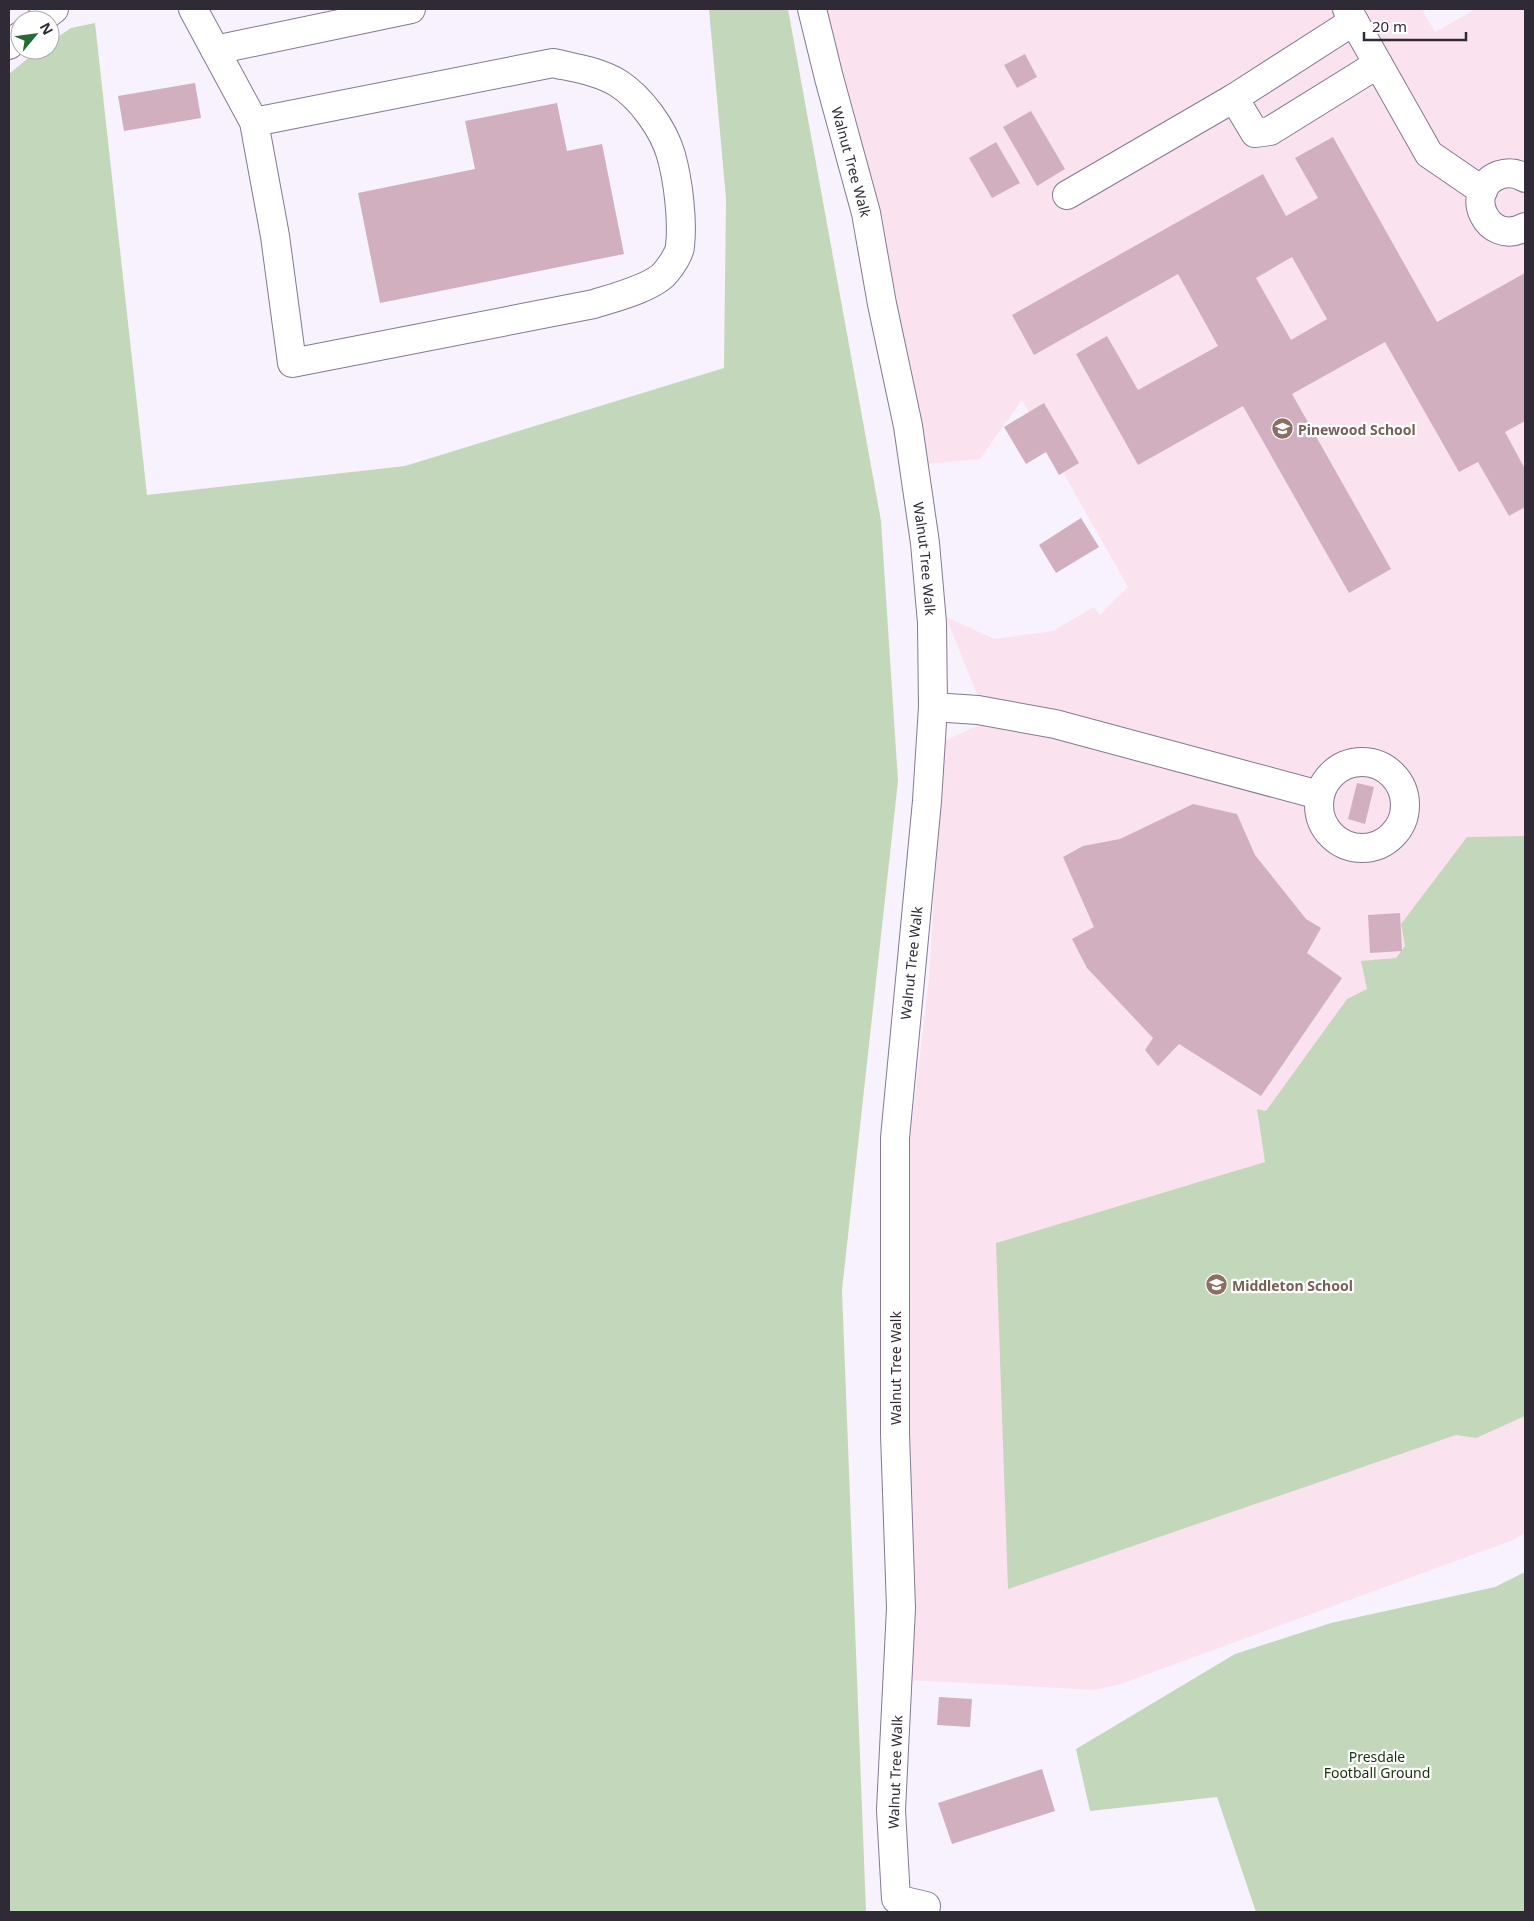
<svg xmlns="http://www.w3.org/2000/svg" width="1534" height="1921" viewBox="0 0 1534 1921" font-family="'Noto Sans',sans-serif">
<rect width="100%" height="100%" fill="#f7f2fe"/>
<!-- education -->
<path fill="#fae3ef" d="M827,9H1422L1435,32L1476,9H1525V1533L1513,1540L1121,1684L1096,1690L908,1680L904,1431L910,1139L929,978L944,741L977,726L980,702L946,617L994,639L1053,631L1094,607L1100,615L1128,587L1022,400L980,459L916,465L870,196Z"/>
<!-- green -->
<path fill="#c3d7bb" d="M709,9H788L881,521L898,781L842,1290L866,1912H9V74L38,50H50V42L71,28L95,23L147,495L405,466L724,368L726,199Z
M1525,836V1416L1476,1438L1456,1435L1008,1589L996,1243L1265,1162L1257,1109L1266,1111L1347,999L1367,989L1361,961L1396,958L1405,946L1401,924L1467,837Z
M1525,1572V1912H1256L1217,1797L1090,1811L1076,1749L1235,1654L1331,1623L1495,1587Z"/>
<!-- building -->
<path fill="#d1afbe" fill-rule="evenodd" d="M1025,54L1037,77L1017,88L1004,65Z
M195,83L201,118L124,131L118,96Z
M557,103L567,151L602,144L624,254L380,303L358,193L475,169L465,121Z
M1031,111L1065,169L1037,186L1003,127Z
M1333,137L1437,322L1525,273V421L1505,432L1525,469V507L1509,516L1478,462L1459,472L1385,342L1292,394L1391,569L1349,593L1243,406L1138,465L1076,354L1107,336L1138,390L1218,346L1178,274L1034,355L1012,315L1263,174L1286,216L1318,198L1295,158ZM1292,257L1327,319L1291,340L1256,278Z
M996,142L1020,183L992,198L969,158Z
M1044,403L1079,463L1059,475L1046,452L1026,464L1004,427Z
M1081,518L1099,547L1056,573L1039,545Z
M1357,783L1374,787L1365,824L1348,819Z
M1193,804L1237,814L1255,855L1306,919L1321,928L1307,953L1342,978L1261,1096L1179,1044L1158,1066L1145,1050L1153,1038L1087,968L1072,939L1094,927L1063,857L1083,846L1120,839Z
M1400,913L1402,951L1370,953L1368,915Z
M939,1697L972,1699L970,1727L937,1725Z
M1042,1769L1055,1811L952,1844L938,1803Z"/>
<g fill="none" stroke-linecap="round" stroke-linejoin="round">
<defs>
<g id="minor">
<path d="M193,9L254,122L275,236L292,363L594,304C613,298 655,287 666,272C671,266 680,253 680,246C683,220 678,180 671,155C663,128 641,98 618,83C598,71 575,68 553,63L254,122"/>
<path id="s1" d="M812,9L829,78L866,213L882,304L908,426L925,543L932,623L933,707L927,801L895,1138V1434L901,1608L891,1810L896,1899L926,1906"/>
<path d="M1347,9L1429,154L1483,191"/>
<path d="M40,20L54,9"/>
<path d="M9,45L20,36"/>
<path d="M215,50L411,9"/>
<path d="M1234,98L1255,133L1270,131L1378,64"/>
<path d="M1525,178C1517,173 1508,172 1499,175C1461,190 1487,248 1525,227"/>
<path d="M1067,195L1234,98L1354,21"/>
<path d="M933,707L978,710L1055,724L1319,795"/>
<circle cx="1362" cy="805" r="43"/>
</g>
</defs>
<!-- minor casing -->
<use href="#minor" stroke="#847893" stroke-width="30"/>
<!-- minor -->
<use href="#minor" stroke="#fff" stroke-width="28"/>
</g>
<!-- icons -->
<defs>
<symbol id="school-disc" viewBox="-11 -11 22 22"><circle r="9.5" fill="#8d6e63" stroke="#fff"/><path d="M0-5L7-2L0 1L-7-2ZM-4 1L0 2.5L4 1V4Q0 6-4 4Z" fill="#fff"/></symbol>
</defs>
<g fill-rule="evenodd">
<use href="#school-disc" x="1270" y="416" width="25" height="25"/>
<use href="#school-disc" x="1204" y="1272" width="25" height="25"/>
</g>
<g text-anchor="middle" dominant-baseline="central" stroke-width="4.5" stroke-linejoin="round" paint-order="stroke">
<!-- street labels -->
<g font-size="14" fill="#2f2a35" stroke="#fff">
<text stroke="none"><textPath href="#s1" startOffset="158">Walnut Tree Walk</textPath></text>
<text stroke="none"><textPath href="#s1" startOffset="562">Walnut Tree Walk</textPath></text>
<text transform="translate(911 963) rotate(-84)">Walnut Tree Walk</text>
<text transform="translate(895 1368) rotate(-90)">Walnut Tree Walk</text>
<text transform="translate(895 1772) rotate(-88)">Walnut Tree Walk</text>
</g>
<!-- education labels -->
<g font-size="14" font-weight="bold" fill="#785e54" stroke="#fff" text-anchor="start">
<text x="1298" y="429">Pinewood School</text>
<text x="1232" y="1285">Middleton School</text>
</g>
<!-- park labels -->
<g font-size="14" fill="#163108" stroke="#fff">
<text x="1377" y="1756">Presdale<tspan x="1377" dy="16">Football Ground</tspan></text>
</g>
</g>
<!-- border -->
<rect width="1534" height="1921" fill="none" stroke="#2f2a35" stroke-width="20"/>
<!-- north arrow -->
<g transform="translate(35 35) rotate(61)"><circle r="24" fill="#ffffff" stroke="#acaaae"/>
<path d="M0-4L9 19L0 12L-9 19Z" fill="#286a35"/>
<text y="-8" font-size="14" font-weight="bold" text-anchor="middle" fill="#2f2a35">N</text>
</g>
<!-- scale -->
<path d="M1364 32v8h102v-8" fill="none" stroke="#2f2a35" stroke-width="2.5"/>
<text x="1372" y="32" font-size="15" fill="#2f2a35" stroke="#ffffff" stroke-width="4" paint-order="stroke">20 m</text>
</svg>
